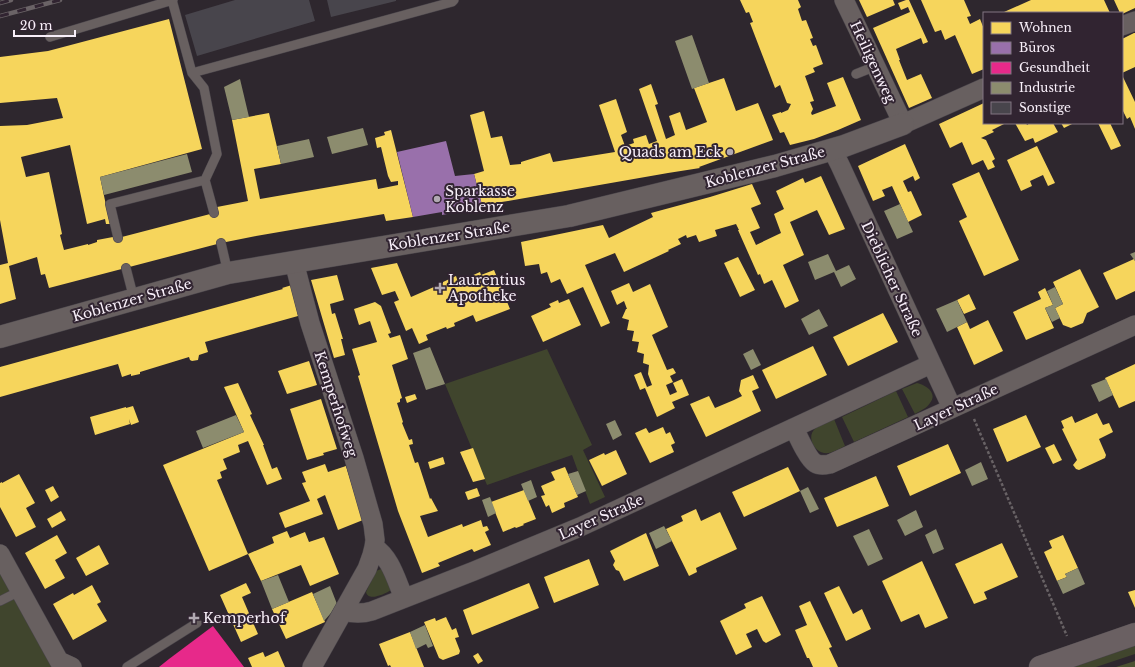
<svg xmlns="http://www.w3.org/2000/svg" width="1135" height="667" viewBox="0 0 1135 667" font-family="'Libre Baskerville',serif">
<rect width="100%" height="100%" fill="#2e272e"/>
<!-- green -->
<path fill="#40452d" d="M547,349L592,445L583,450L605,497L590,504L572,455L487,485L445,384Z
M917,383C926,385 938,393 930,403C927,408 920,411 915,414L902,389Z
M896,391L908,417L854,442L842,417Z
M834,419L845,446C839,449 831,454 824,453C813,451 806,435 816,428C820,424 828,422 834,419Z
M381,569L384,571L391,590C385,594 368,602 366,592L376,571Z
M0,573L7,585L52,667H0Z
M1135,645V654L1096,667H1072Z"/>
<!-- forest -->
<path fill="#4b5131" d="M1135,661V667H1116Z"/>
<!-- homes -->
<path fill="#f6d55c" d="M740,0H798L801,7L798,9L802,21L806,20L813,38L810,39L813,46L816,45L823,64L813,68L815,72L805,76L814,101L810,102L813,109L811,113L812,115L836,106L827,83L843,77L861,120L838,130L814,139L790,145L784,132L780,133L772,115L781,112V113L788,110L791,104L787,103L780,85L775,88L750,23L753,22L749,12L746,13Z
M859,0H893L895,5L867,17Z
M906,0H909L928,42L923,44L921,38L896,49L900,60H899L907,80L921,74L932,98L909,108L873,28L910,12L908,7L901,10L898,3Z
M921,0H964L971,16L967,17L970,24L980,19L984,29V69L972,74L955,35L945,40L941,30L935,32Z
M1031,0H1104L1110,13H1005L1004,12Z
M1114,0H1135V8L1122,14V13H1120Z
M169,19L202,149L100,177L110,224H106L105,219L87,224L70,145L21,157L26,177L49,172L62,234L60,235L64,250L88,244V245L97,242V240L113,237L114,239L118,238L214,213L218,212L217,207L248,201L232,120L269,113L281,164L254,169L260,199L376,179L378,189L398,185V181L391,182L388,176L381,147L377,148L375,138L385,135L384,132L391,130L413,217L386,221L384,214L256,236L221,243L49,288L45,274L41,275L37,257L9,266L16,299L0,304V265L8,263L0,220V126L27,125L63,118L57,98L0,103V57L48,51Z
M1134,33H1135V67L1122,73V39Z
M1122,75L1135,102V129L1130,117L1127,119L1122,109Z
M724,78L736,111L758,103L773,140L699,167L700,168L668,173L508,201L482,205L474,174L484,171L470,115L484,111L491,138L502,136L510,165L521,164V162L550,153L553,162L615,152L599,105L616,99L627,132L621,135L625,146L634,143L633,139L646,135L649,144L657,141L639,89L651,84L658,104L655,105L666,139L675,135L669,116L680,112L686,130L707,122L694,88Z
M984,103V123H1006L992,130L994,132L981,138L986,140L995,159L992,161L995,167L988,170L983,160L972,165L962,142L950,148L939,124Z
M1015,123H1026L1027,125L1030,123H1053L1058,132L1035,143L1033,138L1025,141Z
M1061,123H1074L1064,128Z
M1098,123H1110L1121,146L1111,150Z
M905,144L920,178L915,181L913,176L903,181L908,192L911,191L922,215L908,222L892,186L882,190L885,196L873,201L858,166Z
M1037,146L1055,183L1048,186L1043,175L1030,181L1032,186L1021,191L1007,160Z
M979,172L1019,260L984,276L959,221L967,217L952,184Z
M821,176L845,229L829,235L817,210L790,222L804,255L783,265L799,301L785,308L772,280L764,284L760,274L758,275L738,230H739L736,224L715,230L717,236L699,242L696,235L687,238L686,235L678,239L681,244L668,250L669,251L624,272L615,253L585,265L610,323L601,327L583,287L567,294L560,279L551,283L547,272L541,274L539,264L525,266L521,242L603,225L609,238L653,217L651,213L710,197L752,184L761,204L751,208L760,228L750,232L756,245L781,233L774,214L784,209L776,191L803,178L805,183Z
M738,257L755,290L740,297L724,263Z
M1134,259L1135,261V291L1116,300L1103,273Z
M397,263L411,297L443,283V282L456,276L458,282L480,272L481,275L494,270L510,309L476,322L473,315L454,323L455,326L447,329L446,327L426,335L428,340L419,344L412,328L406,331L394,302L399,300L395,291L382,295L371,268Z
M1080,269L1099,307L1087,313L1083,323L1071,328L1063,325L1055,308L1063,304L1053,282Z
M337,275L344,300L330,304L332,314L335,313L343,339H341L345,355L334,358L311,280Z
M629,283L633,292L650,284L668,327L652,335L667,370L673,368L676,373L670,376L673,382L666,385L670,395L677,392L673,383L682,379L689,395L672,402L675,408L657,417L645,388L640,390L634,375L641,372L647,387L652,385L648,374L649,365L643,363L644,354L637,352L639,342L632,341L634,331L627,330L629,320L622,318L626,309H627L624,301L617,305L611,291Z
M292,285L299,320L298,316L205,342L208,352L199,355L198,360L192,361L190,360L189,357L140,372V374L131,376V374L122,377L118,364L0,397V367L283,289L282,288Z
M1045,288L1053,305L1045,308L1054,328L1026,340L1013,312L1041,299L1038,292Z
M969,294L976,309L964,314L957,300Z
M569,299L581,325L543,342L531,316L551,307L549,304L558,300L559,303Z
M375,302L381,306L391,333L388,334L390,338L400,335L408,359L392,365L402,398L400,399V402L397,403L403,422L402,423L409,440L412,439L413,444L409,445L415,463L418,462L430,499L431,498L438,511L420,516L428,537L462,524L463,527L481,520L483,527L487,526L489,530L485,532L491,545L474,552L472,549L438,563L440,566L422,573L398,511L358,376L360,375L352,349L377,342L370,321L359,325L354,309Z
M883,313L898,342L848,366L833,337Z
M988,320L1003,351L974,365L957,327L967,322L970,329Z
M813,346L827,375L776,399L762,370Z
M309,361L317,385L287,394L278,371Z
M1135,364V401L1119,408L1105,378Z
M753,375L759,388L752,391L761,411L706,437L690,404L709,396L715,408L734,400L742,396L739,391L741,380Z
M238,383L252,414L250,415L264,445H263L272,469L277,467L282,479L267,485L248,441L238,445L240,452L223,459L227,469L220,472L222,478L217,480L248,554L209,571L163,465L244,432L224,387Z
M415,394L417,399L407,403L405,397Z
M321,399L337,449L323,453L324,455L307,460L290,409Z
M133,406L139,422L131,425L129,419L130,424L95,435L90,417L126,407V408Z
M1097,413L1103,425L1109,423L1113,432L1099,439L1106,455L1105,458L1079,470L1076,469L1073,465L1077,460L1062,429L1064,428L1061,421L1072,416L1075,423Z
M1026,415L1041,447L1007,462L993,429Z
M663,427L666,434L670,432L675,443L671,445L674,452L650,463L635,433L646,428L649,433Z
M948,444L961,473L910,496L897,466Z
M1054,444L1062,460L1053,464L1045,448Z
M473,448L485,479L473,482L460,452Z
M616,450L627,474L602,486L589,460L604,453L605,455Z
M443,457L445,464L430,469L428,462Z
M325,464L328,472L346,466L363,520L338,530L325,495L317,499L323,514L285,528L279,513L310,501L302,483L306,482L302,472Z
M565,467L578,497L564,503L565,507L552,513L549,505L546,507L541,496L545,495L541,486L555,480L551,472Z
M788,467L800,491L744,517L732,492Z
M19,474L35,503L26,508L36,527L16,537L0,507V483L2,482V483Z
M876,476L889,506L837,527L824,498Z
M53,486L59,497L51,502L45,490Z
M477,488L480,496L468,500L465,492Z
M524,490L536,519L523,524L524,525L516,528L515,527L503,532L491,502Z
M696,509L701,521L720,512L737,549L696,568L697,572L689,576L666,529L683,521L681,516Z
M61,511L66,520L52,528L47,519Z
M287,531L290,538L305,532L309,542L324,537L339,574L310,586L301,565L261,581L248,554L274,543L272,537Z
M646,533L659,566L624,581L619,571L616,570L613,565L615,561L610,551Z
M57,535L67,553L55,560L65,578L45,589L25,553Z
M1063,535L1078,568L1065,574L1067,577L1057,581L1044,552L1052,548L1049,541Z
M1002,543L1018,577L984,592L987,599L974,604L955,564Z
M99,545L109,564L86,576L76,558Z
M589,559L599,585L554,603L544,577Z
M922,561L948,618L925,628L919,614L901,622L882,581Z
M246,583L251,593L242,597L258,634L241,642L220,595Z
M529,583L539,608L472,635L463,610Z
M92,585L101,602L97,604L107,621L73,640L53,604L73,593L74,595Z
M839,586L853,614L862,609L871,629L846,641L824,593Z
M1135,590V608L1128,592Z
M312,592L325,622L286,639L272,609Z
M762,596L781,635L766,643L763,641L757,629L746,634L752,647L736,655L720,621L746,608L744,604Z
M810,601L832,647L829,648L838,667H813L809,658H807L795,630L807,625L799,606Z
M446,617L452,630L456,628L459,637L455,638L460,651L459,654L443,660L439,658L424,622L435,618L436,621Z
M410,632L424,667H391L390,665L388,666L379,644Z
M278,651L285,667H252L248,658L263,652L265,657Z
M478,653L483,661L478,664L473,656Z"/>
<!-- offices -->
<path fill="#9970ab" d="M446,141L455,176L474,174L482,205L457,209V212L442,215V212L413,217L397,152Z"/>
<!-- health -->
<path fill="#e7298a" d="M213,626L244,667H159L169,659Z"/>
<!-- industry -->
<path fill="#8c8c6e" d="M692,35L709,83L692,89L675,41Z
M240,79L249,117L232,120L224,87Z
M363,128L368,145L332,154L327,137Z
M309,139L314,157L281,164L277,146Z
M187,154L192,172L104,195L100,177Z
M900,204L913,232L897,239L884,211Z
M1135,252V261L1130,254Z
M828,254L836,271L849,265L856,279L841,287L834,272L815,280L808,262Z
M1055,287L1063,304L1055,308L1060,318L1052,322L1045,308L1053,305L1047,291Z
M957,300L967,322L947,332L936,309Z
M819,309L828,326L809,335L801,319Z
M430,347L445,384L426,390L413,353Z
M753,349L761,365L751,370L743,354Z
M1106,379L1113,395L1099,402L1091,385Z
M236,415L244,432L203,448L196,431Z
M615,420L622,435L613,440L606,424Z
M981,462L988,479L972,486L965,470Z
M578,471L586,491L577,495L568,474Z
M531,480L537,497L528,501L521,484Z
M808,487L819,509L810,513L800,491Z
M490,497L496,513L488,517L482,500Z
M916,510L923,527L905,536L897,520Z
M664,526L672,541L656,549L649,533Z
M869,529L883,559L868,566L853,536Z
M936,529L944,549L933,554L925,535Z
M1078,568L1085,584L1063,594L1057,581L1067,577L1065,574Z
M278,575L289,602L272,609L261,581Z
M330,586L337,604L331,613L324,621L313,594Z
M425,625L433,646L428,648L426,644L416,649L410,632Z"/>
<!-- building -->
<path fill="#48454c" d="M235,0H309L315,21L197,56L185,15Z
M327,0H396V1L331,17Z"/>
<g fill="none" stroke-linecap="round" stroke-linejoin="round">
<defs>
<path id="service" d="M172,0L192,73L204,88L217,154L205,180L214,213
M50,37L173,0
M192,73L452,2L454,0
M856,74L876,66
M118,238L110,204L205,180
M221,243L228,273
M126,268L134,299
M0,601L20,591
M127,667L197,623"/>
<path id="minor" d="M844,0L857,27L903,124L984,88
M1122,26L1135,21
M832,149L840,165L952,408
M294,262L310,323L354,458L373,524L375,540L374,547L372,555L367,569L312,667
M794,428C798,436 808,459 815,463C820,466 825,465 830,464L1135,325
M374,547C391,558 396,580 404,598
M0,554L59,661L72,667
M344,611C354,614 362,614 372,611L474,571L580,527L931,364"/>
<path id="tertiary" d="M0,337L228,273L569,216L775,166L844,146L903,124"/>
<path id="primary" d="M1040,667L1135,634"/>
</defs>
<!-- service casing -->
<use href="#service" stroke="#49444a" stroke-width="10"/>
<!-- minor casing -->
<use href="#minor" stroke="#49444a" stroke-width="20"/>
<!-- tertiary casing -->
<use href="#tertiary" stroke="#49444a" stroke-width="23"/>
<!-- primary casing -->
<use href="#primary" stroke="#49444a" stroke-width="23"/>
<!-- path -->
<path stroke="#686265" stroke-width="2.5" stroke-dasharray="3 2" stroke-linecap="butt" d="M974,419L1067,636"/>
<!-- service -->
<use href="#service" stroke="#686060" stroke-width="9"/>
<!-- minor -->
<use href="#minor" stroke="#686060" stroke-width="19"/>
<!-- tertiary -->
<use href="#tertiary" stroke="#686060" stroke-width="22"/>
<!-- primary -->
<use href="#primary" stroke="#6a6062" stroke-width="22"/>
<defs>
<path id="rail" d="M0,3L11,0
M0,16L60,0"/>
</defs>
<!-- rail casing -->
<use href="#rail" stroke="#6a6366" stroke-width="4.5"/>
<!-- rail -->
<use href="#rail" stroke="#312431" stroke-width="3" stroke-dasharray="9" stroke-linecap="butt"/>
</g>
<!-- markers -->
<g fill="#b1a9b2" stroke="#312431" stroke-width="1.5">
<circle cx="730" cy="152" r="4"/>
<circle cx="437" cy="199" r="4"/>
<path d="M438 282h4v4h4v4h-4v4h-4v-4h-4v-4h4z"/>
<path d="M192 612h4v4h4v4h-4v4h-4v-4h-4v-4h4z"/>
</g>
<g text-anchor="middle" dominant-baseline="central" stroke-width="4" stroke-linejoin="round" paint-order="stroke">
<!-- street labels -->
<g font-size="14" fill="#f8eff9" stroke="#312431">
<text transform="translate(873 62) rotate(65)">Heiligenweg</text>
<text transform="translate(765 167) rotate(-15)">Koblenzer Straße</text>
<text transform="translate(449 236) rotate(-9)">Koblenzer Straße</text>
<text transform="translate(892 279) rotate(65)">Dieblicher Straße</text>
<text transform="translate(132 300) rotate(-16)">Koblenzer Straße</text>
<text transform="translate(336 404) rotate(72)">Kemperhofweg</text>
<text transform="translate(956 407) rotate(-25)">Layer Straße</text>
<text transform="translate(601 517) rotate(-24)">Layer Straße</text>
</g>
<!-- poi labels -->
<g font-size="14" fill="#f8eff9" stroke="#312431" text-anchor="start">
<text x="722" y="152" text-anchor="end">Quads am Eck</text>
<text x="445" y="191">Sparkasse<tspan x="445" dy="16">Koblenz</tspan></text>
<text x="448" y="280">Laurentius<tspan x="448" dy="16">Apotheke</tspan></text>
<text x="203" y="618">Kemperhof</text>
</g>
</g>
<!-- legend -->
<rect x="983" y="12" width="140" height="112" fill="#312431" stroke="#817581"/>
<rect x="991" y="22" width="20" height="12" fill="#f6d55c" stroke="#817581"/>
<text x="1019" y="32" font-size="12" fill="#f8eff9">Wohnen</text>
<rect x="991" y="42" width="20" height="12" fill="#9970ab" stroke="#817581"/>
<text x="1019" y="52" font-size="12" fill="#f8eff9">Büros</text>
<rect x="991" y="62" width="20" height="12" fill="#e7298a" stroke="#817581"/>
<text x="1019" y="72" font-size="12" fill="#f8eff9">Gesundheit</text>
<rect x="991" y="82" width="20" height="12" fill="#8c8c6e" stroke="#817581"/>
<text x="1019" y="92" font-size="12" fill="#f8eff9">Industrie</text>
<rect x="991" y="102" width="20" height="12" fill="#48454c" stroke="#817581"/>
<text x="1019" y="112" font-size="12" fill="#f8eff9">Sonstige</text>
<!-- scale -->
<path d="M14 30v6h61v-6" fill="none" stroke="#f8eff9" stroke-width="2"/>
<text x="20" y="30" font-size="12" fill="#f8eff9" stroke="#312431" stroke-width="3" paint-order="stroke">20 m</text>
</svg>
